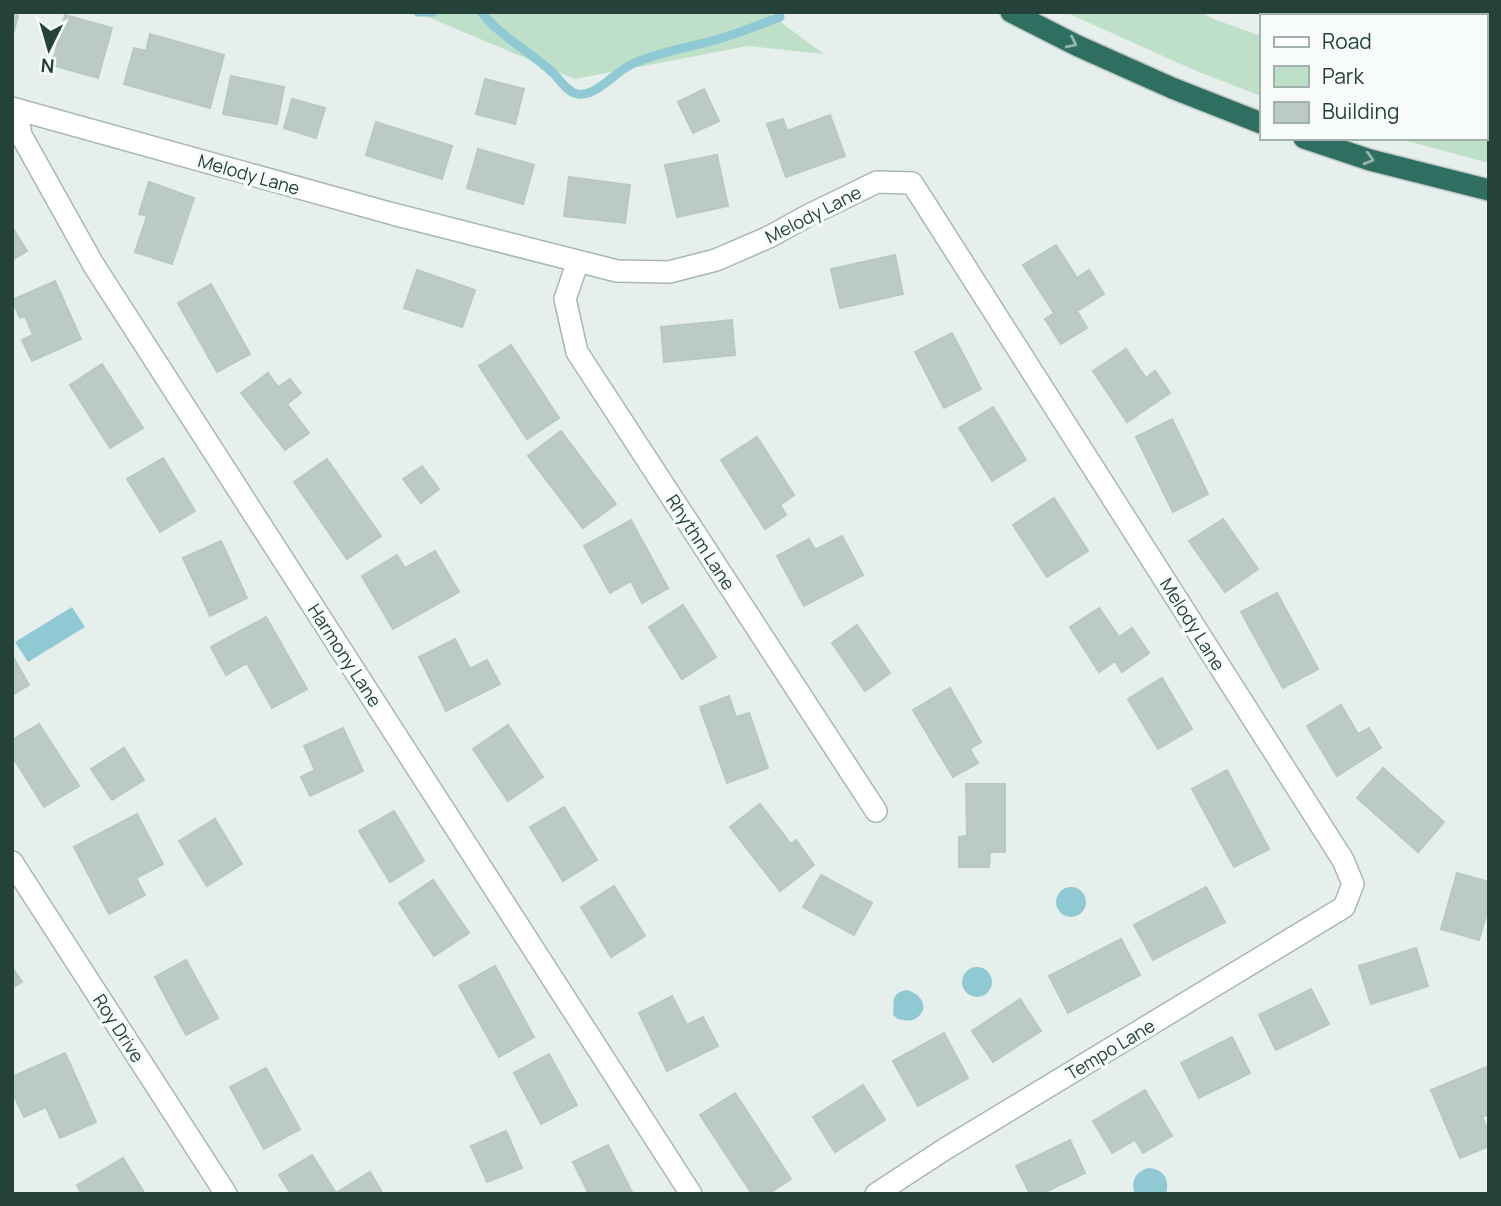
<svg xmlns="http://www.w3.org/2000/svg" width="1501" height="1206" viewBox="0 0 1501 1206" font-family="Manrope,sans-serif">
<rect width="100%" height="100%" fill="#e6efeb"/>
<!-- green -->
<path fill="#bfe0c8" d="M416,12H767L824,54L748,46L575,79Z
M1065,12H1200L1216,20L1261,36V96L1194,70Z
M1485,103L1489,104V163L1396,138H1485Z"/>
<!-- water -->
<path fill="#8ec9d4" d="M72,607L85,627L28,662L15,642Z
M1056 902a15 15 0 1 1 30 0a15 15 0 1 1-30 0Z
M962 982a15 15 0 1 1 30 0a15 15 0 1 1-30 0Z
M906,990C922,993 931,1010 915,1019C909,1022 903,1020 898,1019L893,1015C895,1003 889,994 906,990Z
M1149,1168C1164,1169 1170,1180 1166,1194H1135C1130,1181 1136,1171 1149,1168Z"/>
<g fill="none" stroke-linecap="round" stroke-linejoin="round">
<!-- stream -->
<path stroke="#8ec9d4" stroke-width="9" d="M418,12H433
M481,12C501,37 531,52 554,74C561,81 568,93 578,94C596,97 616,71 632,64C659,52 687,48 715,40C737,34 758,25 780,17"/>
</g>
<!-- building -->
<path fill="#bbcac4" stroke="#b8c9c2" stroke-width="2" d="M12,14L18,16L12,38Z
M65,15L112,28L98,78L52,65Z
M150,34L224,55L210,108L124,84L134,48L146,51Z
M231,76L284,87L277,124L223,114Z
M485,79L524,89L515,124L476,114Z
M704,89L719,121L693,133L678,102Z
M292,99L325,108L316,138L284,128Z
M830,115L845,156L786,177L767,124L783,119L787,131Z
M376,122L452,146L442,179L366,155Z
M478,149L534,165L523,204L467,188Z
M717,155L728,206L677,217L665,165Z
M569,177L630,185L625,223L564,216Z
M149,182L194,198L172,264L135,252L147,216L139,214Z
M12,227L27,251L12,260Z
M1056,245L1077,278L1089,270L1104,294L1077,311L1087,328L1061,344L1045,319L1054,313L1023,265Z
M895,255L903,294L840,308L831,269Z
M417,270L475,290L462,327L404,308Z
M55,281L81,339L32,361L22,340L33,335L25,316L20,318L12,300Z
M211,284L250,354L217,372L178,303Z
M732,320L735,355L664,362L661,327Z
M952,333L981,389L944,408L915,352Z
M511,345L559,418L527,439L479,366Z
M1126,349L1146,378L1155,371L1170,393L1127,422L1093,371Z
M102,364L143,428L110,448L70,385Z
M268,373L278,387L290,379L301,393L287,404L309,433L285,450L241,393Z
M993,407L1026,460L992,481L959,428Z
M1172,419L1208,494L1173,512L1136,437Z
M561,431L616,504L583,528L528,456Z
M757,437L794,495L780,505L786,515L765,529L721,460Z
M163,458L195,511L160,532L127,479Z
M327,459L381,536L347,559L294,482Z
M422,466L439,489L421,503L403,479Z
M1054,498L1088,551L1047,577L1013,525Z
M1223,519L1258,569L1225,592L1189,541Z
M631,520L668,588L642,603L631,581L610,593L584,546Z
M842,536L863,575L804,606L777,556L809,539L815,550Z
M221,541L247,598L210,616L183,558Z
M435,551L459,592L393,629L362,576L397,555L405,568Z
M1277,593L1318,669L1283,688L1241,612Z
M683,605L716,657L682,679L649,627Z
M1099,608L1119,637L1132,628L1149,653L1122,672L1115,661L1099,672L1070,627Z
M266,617L307,689L272,708L247,663L226,675L211,647Z
M857,625L890,673L865,691L832,643Z
M455,639L470,669L487,660L500,684L446,711L419,657Z
M12,655L29,685L12,695Z
M1162,678L1192,729L1158,749L1128,699Z
M950,688L981,742L970,749L978,763L953,777L913,710Z
M729,696L736,717L749,713L768,768L727,783L700,707Z
M1341,705L1358,734L1369,728L1381,748L1337,776L1307,726Z
M39,724L79,786L44,807L12,756V740Z
M508,725L543,777L508,801L473,749Z
M343,728L363,771L310,796L301,777L315,770L304,746Z
M124,748L144,780L112,800L91,769Z
M1383,768L1444,822L1418,852L1357,798Z
M1227,770L1269,849L1234,867L1192,789Z
M966,784H1005V852H990L989,867H959V837L967,836Z
M760,804L791,844L796,840L814,865L780,891L730,827Z
M564,807L597,860L563,881L530,827Z
M394,811L424,861L390,882L359,831Z
M137,814L163,864L136,878L145,895L109,914L74,847Z
M215,819L242,864L207,886L179,841Z
M1457,873L1489,882V905L1479,940L1441,929Z
M821,875L872,903L854,935L803,907Z
M433,880L469,933L434,956L399,903Z
M614,886L645,936L611,957L581,907Z
M1206,887L1225,922L1153,960L1134,925Z
M1121,939L1140,975L1068,1013L1049,976Z
M1416,948L1428,986L1371,1004L1359,966Z
M186,960L218,1018L186,1035L155,977Z
M495,966L534,1037L499,1057L459,986Z
M12,967L22,982L12,988Z
M1311,989L1329,1024L1276,1050L1259,1015Z
M672,996L687,1025L703,1017L718,1046L667,1071L639,1013Z
M1020,999L1041,1031L993,1062L972,1031Z
M944,1033L968,1078L918,1106L893,1061Z
M1232,1037L1250,1073L1199,1098L1181,1063Z
M65,1053L96,1122L60,1138L46,1107L24,1117L12,1091V1077Z
M549,1054L577,1105L541,1124L514,1073Z
M1489,1066V1114L1482,1117L1489,1133V1146L1460,1158L1431,1090Z
M266,1068L300,1129L264,1149L230,1087Z
M863,1085L885,1120L835,1152L813,1117Z
M1145,1090L1172,1136L1143,1153L1135,1140L1112,1153L1093,1121Z
M735,1093L791,1179L768,1194H752L700,1115Z
M506,1131L522,1168L487,1182L471,1146Z
M1070,1140L1085,1173L1041,1194H1030L1016,1166Z
M608,1145L633,1194H589L573,1162Z
M312,1155L336,1193L370,1172L383,1194H291L279,1175Z
M123,1158L145,1194H82L77,1185Z"/>
<g fill="none" stroke-linecap="round" stroke-linejoin="round">
<defs>
<path id="minor" d="M12,108L393,214L617,271L669,272L716,260L769,237L809,215L877,182L912,183L1343,860L1353,884L1344,907L945,1149L876,1194
M16,109L21,135L93,264L691,1194
M578,261L565,299L577,352L876,811
M12,862L226,1194"/>
<path id="highway" d="M1011,12L1078,46L1172,88L1261,123
M1281,12L1290,16
M1485,75H1489
M1304,138L1370,160L1489,190"/>
</defs>
<!-- minor casing -->
<use href="#minor" stroke="#a8b8b2" stroke-width="24"/>
<!-- highway casing -->
<use href="#highway" stroke="#c2cac8" stroke-width="24"/>
<!-- minor -->
<use href="#minor" stroke="#fff" stroke-width="21"/>
<!-- highway -->
<use href="#highway" stroke="#2f6f62" stroke-width="21"/>
</g>
<!-- one-way arrows -->
<defs><path id="oneway-chevron" d="M-2-3.5L2.5 0L-2 3.5" fill="none" stroke-width="1.6" stroke-linecap="round" stroke-linejoin="round" transform="scale(1.75)"/></defs>
<g stroke="#93b5ae">
<use href="#oneway-chevron" transform="translate(1072 43) rotate(26)"/>
<use href="#oneway-chevron" transform="translate(1369 159) rotate(17)"/>
</g>
<g text-anchor="middle" dominant-baseline="central" stroke-width="7" stroke-linejoin="round" paint-order="stroke">
<!-- street labels -->
<g font-size="18" fill="#24423a" stroke="#f7fbf9">
<text transform="translate(249 174) rotate(16)">Melody Lane</text>
<text transform="translate(813 214) rotate(-27)">Melody Lane</text>
<text transform="translate(701 542) rotate(57)">Rhythm Lane</text>
<text transform="translate(1193 624) rotate(58)">Melody Lane</text>
<text transform="translate(345 655) rotate(57)">Harmony Lane</text>
<text transform="translate(119 1028) rotate(57)">Roy Drive</text>
<text transform="translate(1110 1049) rotate(-31)">Tempo Lane</text>
</g>
</g>
<!-- border -->
<rect width="1501" height="1206" fill="none" stroke="#24423a" stroke-width="28"/>
<!-- legend -->
<rect x="1260" y="14" width="228" height="126" fill="#f7fbf9" stroke="#a3b1ad" stroke-width="2"/>
<rect x="1274" y="37" width="35" height="10" fill="#ffffff" stroke="#a3b1ad" stroke-width="2"/>
<text x="1322" y="49" font-size="21" fill="#24423a">Road</text>
<rect x="1274" y="66" width="35" height="21" fill="#bfe0c8" stroke="#a3b1ad" stroke-width="2"/>
<text x="1322" y="84" font-size="21" fill="#24423a">Park</text>
<rect x="1274" y="102" width="35" height="21" fill="#bbcac4" stroke="#a3b1ad" stroke-width="2"/>
<text x="1322" y="119" font-size="21" fill="#24423a">Building</text>
<!-- north arrow -->
<g transform="translate(49 49) rotate(185)" stroke="#f7fbf9" stroke-width="5" paint-order="stroke">
<path d="M0-5L12 26L0 18L-12 26Z" fill="#24423a"/>
<text y="-10" font-size="19" font-weight="bold" text-anchor="middle" fill="#24423a">N</text>
</g>
</svg>
